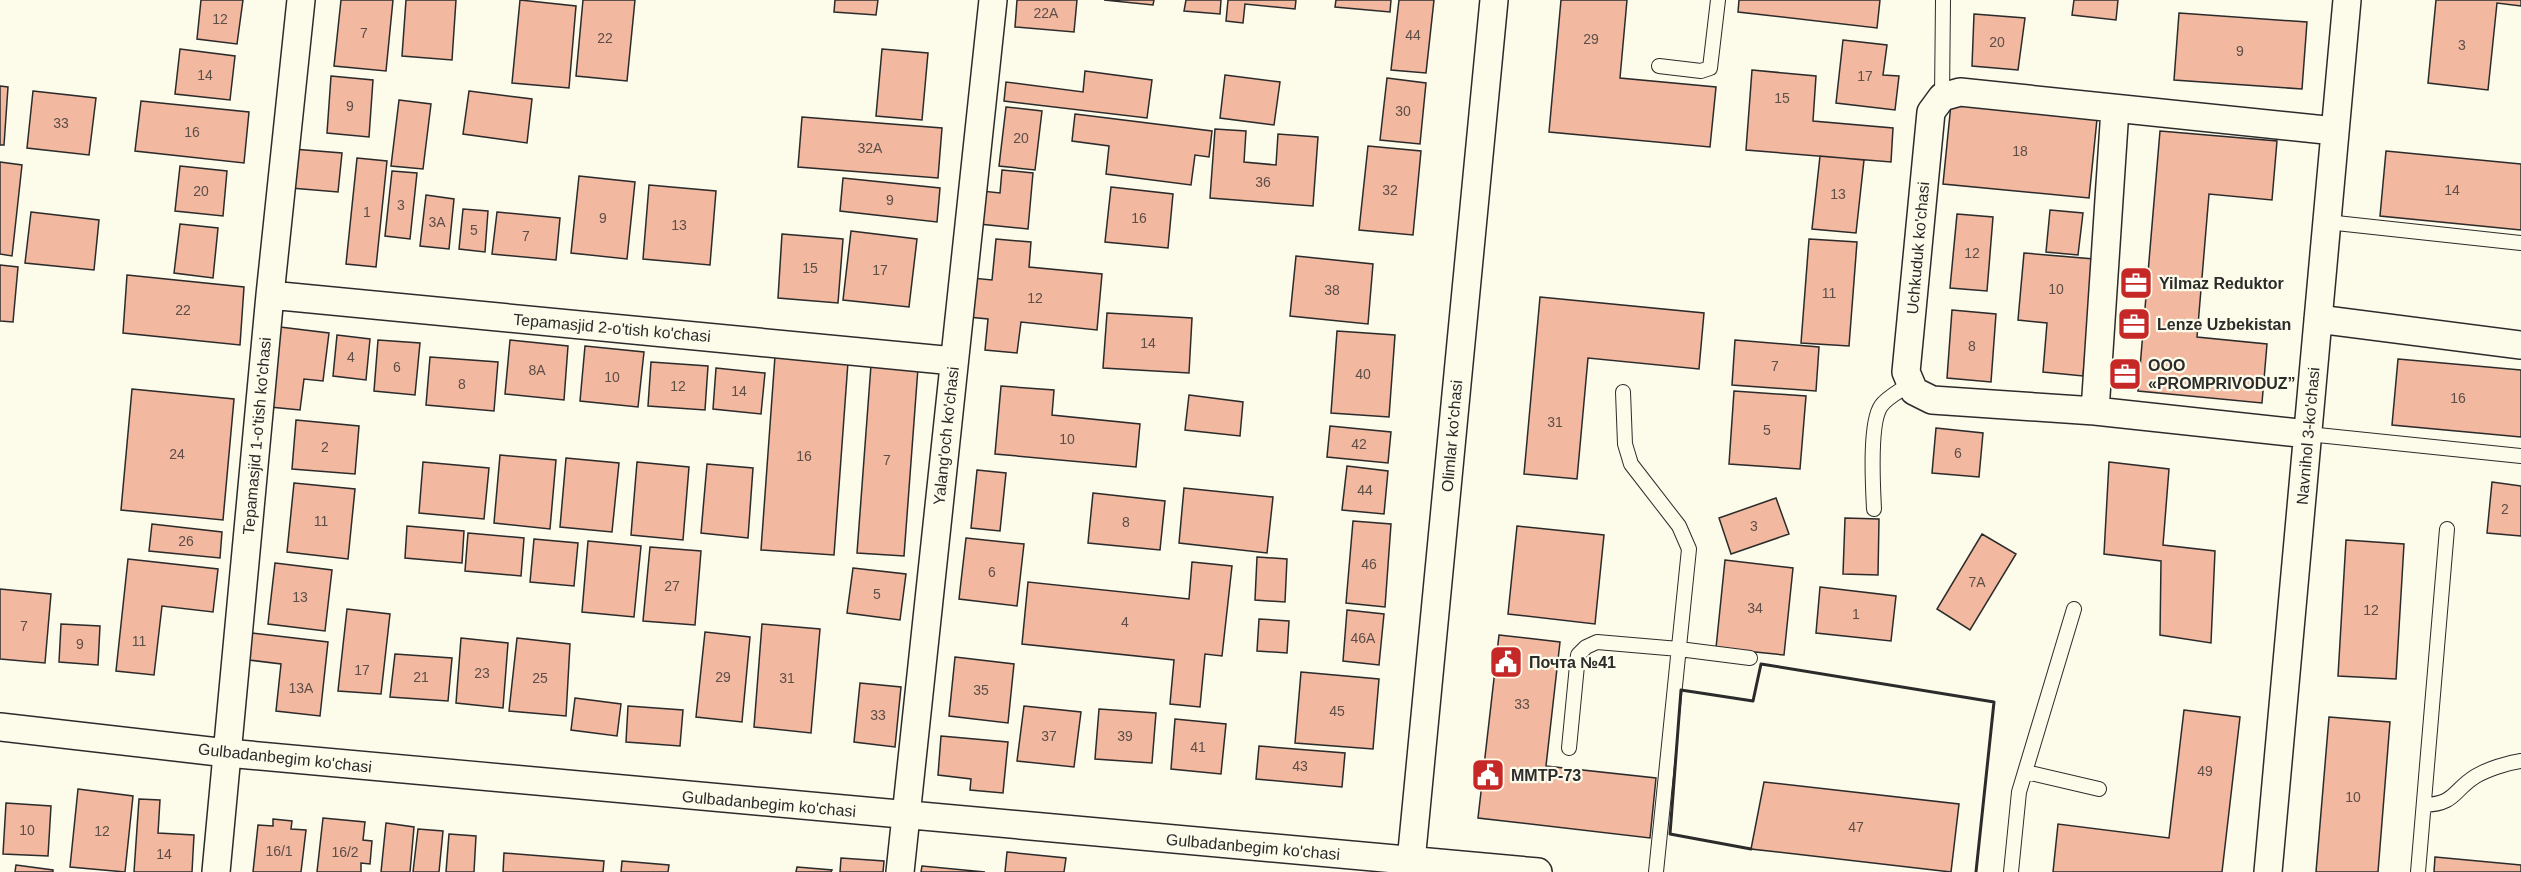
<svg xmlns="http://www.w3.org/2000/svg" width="2521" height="872" viewBox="0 0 2521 872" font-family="Arial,sans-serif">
<rect width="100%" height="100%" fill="#fdfbea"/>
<!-- building -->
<path fill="#f2b8a0" stroke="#2b2b2b" stroke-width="1.5" d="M201,0H243L237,44L197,39Z
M341,0H393L386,71L334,66Z
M406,0H456L452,60L402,56Z
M520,0L576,6L569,88L512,83Z
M583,0H635L627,81L576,76Z
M835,0H878L876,15L834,12Z
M1017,0H1077L1074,32L1015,27Z
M1104,0H1154L1153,5Z
M1186,0H1221L1220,14L1184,11Z
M1228,0H1296L1295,9L1245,4L1243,23L1226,21Z
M1336,0H1391L1390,12L1335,7Z
M1399,0H1434L1426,73L1391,70Z
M1561,0H1627L1620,78L1716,87L1710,147L1549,132Z
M1739,0H1880L1877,28L1738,12Z
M2074,0H2118L2116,20L2072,15Z
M2436,0H2521V6L2497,3L2488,90L2428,83Z
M2179,13L2307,22L2302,89L2174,80Z
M1974,14L2025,18L2018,70L1972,66Z
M1843,40L1887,45L1883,75L1899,76L1895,110L1836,103Z
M180,49L235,56L230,100L175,94Z
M882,49L928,53L922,120L876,116Z
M1752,70L1816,76L1813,121L1893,128L1891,162L1746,150Z
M1085,71L1152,80L1147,118L1004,101L1006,82L1083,92Z
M1225,75L1280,82L1274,125L1220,118Z
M331,76L373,80L369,137L327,133Z
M1387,78L1426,83L1420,144L1380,140Z
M0,86L8,87L4,145H0Z
M33,91L96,98L89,155L27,148Z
M469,91L532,99L527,143L463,134Z
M399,100L431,104L423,169L391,166Z
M141,101L249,112L244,163L135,151Z
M1951,104L2097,119L2089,198L1943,184Z
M1006,107L1042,111L1035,170L999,166Z
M1075,114L1212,131L1209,157L1195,155L1191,185L1106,174L1109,146L1072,141Z
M802,117L942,128L938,178L798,167Z
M1215,129L1246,131L1244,162L1276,165L1278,134L1318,137L1313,206L1210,198Z
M2160,131L2277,141L2272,200L2209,194L2197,337L2267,344L2262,403L2138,391Z
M1368,146L1421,151L1413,235L1359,230Z
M293,149L342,153L338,192L291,188Z
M2386,151L2521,164V230L2380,216Z
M1820,156L1864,160L1856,233L1812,229Z
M357,158L387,161L376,267L346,264Z
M0,162L22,165L12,256L0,254Z
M180,166L227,171L223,216L175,211Z
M1002,170L1033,173L1028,229L979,224L982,191L1000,193Z
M392,171L417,173L410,239L385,236Z
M579,176L635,182L627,259L571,253Z
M843,178L940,188L937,222L840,211Z
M649,185L716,191L710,265L643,259Z
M1111,187L1173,194L1168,248L1105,242Z
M426,195L454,199L449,249L420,246Z
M463,209L488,211L485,252L459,249Z
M2050,210L2083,213L2078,255L2046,252Z
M31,212L99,220L94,270L25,263Z
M497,212L560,218L556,260L492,254Z
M1957,214L1993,217L1987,291L1950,288Z
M180,224L218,228L213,278L174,273Z
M851,231L917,239L909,307L843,300Z
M782,234L843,239L838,303L778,298Z
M996,239L1031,242L1029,267L1102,274L1097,330L1021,322L1017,353L985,350L988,319L968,317L972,278L992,280Z
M1809,239L1857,242L1849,346L1801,343Z
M2024,253L2094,259L2083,376L2043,372L2047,323L2018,320Z
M1296,256L1373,264L1368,324L1290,316Z
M0,265L18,267L13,322L0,321Z
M127,275L244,287L240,345L123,333Z
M1540,297L1704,313L1699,369L1588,358L1577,479L1524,474Z
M1952,310L1996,314L1991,382L1947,378Z
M1107,313L1192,318L1189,373L1103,368Z
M280,327L329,333L323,381L304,379L300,410L270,407Z
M1337,331L1395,335L1389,417L1331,413Z
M337,335L370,339L366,380L333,376Z
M378,340L420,343L415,395L374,391Z
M510,340L568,346L564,400L505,394Z
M1735,340L1819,347L1816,391L1732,385Z
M585,346L644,352L638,407L580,401Z
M775,356L848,362L834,555L761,550Z
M430,357L498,362L494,411L426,405Z
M2398,359L2521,370V437L2392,425Z
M651,362L708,366L705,410L648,406Z
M871,365L918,368L904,556L857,553Z
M716,368L765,373L761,414L713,409Z
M1001,386L1054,390L1052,415L1140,424L1136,467L995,454Z
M132,389L234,399L223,520L121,510Z
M1734,391L1806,396L1800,469L1729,464Z
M1189,395L1243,402L1240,436L1185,430Z
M296,420L359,426L355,474L292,469Z
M1330,426L1391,432L1388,463L1327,457Z
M1936,428L1983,433L1979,477L1932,473Z
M500,455L556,460L550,529L494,523Z
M566,458L619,463L612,532L560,527Z
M423,462L489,468L484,519L419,513Z
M637,462L689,467L683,540L631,535Z
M2109,462L2169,469L2163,545L2215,551L2211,643L2160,635L2161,561L2104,554Z
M707,464L753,468L748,538L701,533Z
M1347,466L1388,471L1384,514L1342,510Z
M977,470L1006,473L1000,531L971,528Z
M2492,482L2521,486V536L2487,533Z
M294,483L355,489L348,559L287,552Z
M1184,488L1273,497L1267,553L1179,543Z
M1093,493L1165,501L1160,550L1088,543Z
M1776,498L1789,534L1731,554L1719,518Z
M1845,518L1879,519L1878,575L1843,574Z
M1353,521L1391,524L1385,607L1346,603Z
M152,524L222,532L220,558L149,551Z
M407,526L464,531L462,563L405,558Z
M1517,526L1604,535L1595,624L1508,614Z
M468,533L524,538L521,576L465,571Z
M1982,534L2016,554L1970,630L1937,609Z
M966,538L1024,544L1017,606L959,599Z
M534,539L578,543L574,586L530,582Z
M2346,540L2404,544L2396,679L2338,676Z
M588,541L641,546L634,617L582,612Z
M650,547L701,551L695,625L643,621Z
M1257,557L1287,559L1285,602L1255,600Z
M128,559L218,569L213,612L162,606L154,675L116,671Z
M1725,560L1793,568L1784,655L1716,648Z
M1192,562L1232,566L1222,656L1205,654L1200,707L1170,704L1174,660L1022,644L1028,582L1189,599Z
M275,563L332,570L325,631L268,624Z
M853,568L906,574L900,620L847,613Z
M1820,587L1896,596L1891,641L1816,633Z
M0,589L51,594L45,663L0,659Z
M347,609L390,614L381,694L338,691Z
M1347,610L1384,614L1379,665L1343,661Z
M1259,619L1289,621L1287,653L1257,651Z
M61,624L100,626L98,665L59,662Z
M762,624L820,629L811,733L754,727Z
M705,632L750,637L742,722L696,717Z
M252,633L328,642L320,716L276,711L281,664L249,660Z
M1499,635L1560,642L1546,766L1656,778L1650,838L1478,818Z
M461,638L508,643L503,708L456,703Z
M517,638L570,644L566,716L509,711Z
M395,654L452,658L448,701L390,697Z
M955,657L1014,664L1008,723L949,716Z
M1301,672L1379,679L1373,749L1295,743Z
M860,683L901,687L895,747L854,742Z
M575,698L621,704L617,736L571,730Z
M628,706L683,710L680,746L626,742Z
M1024,706L1081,712L1074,767L1017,761Z
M1099,709L1156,713L1152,763L1095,759Z
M2184,710L2240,717L2222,872H2053L2058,824L2169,838Z
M2329,717L2390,722L2378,872H2316Z
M1175,719L1226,724L1221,774L1171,769Z
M941,736L1008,742L1003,793L970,790L971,779L938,775Z
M1259,746L1345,753L1342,787L1256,779Z
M1764,782L1959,804L1951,872L1751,849Z
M78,789L133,796L125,872L70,867Z
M139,799L160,800L158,833L194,835L192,872H134Z
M6,803L51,806L48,856L3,854Z
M323,818L365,822L363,840L372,841L370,864L361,863V872H317Z
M273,819L292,821L291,829L306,830L301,872H253L258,825L273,826Z
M386,823L414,827L410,872H381Z
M418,829L443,831L439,872H413Z
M449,834L476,836L474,872H446Z
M1007,852L1066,858L1064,872H1005Z
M504,853L604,861L603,872H503Z
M2435,857L2521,865V872H2434Z
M841,858L884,861L883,872H840Z
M622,861L669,865L668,872H621Z
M16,865L53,870V872H15Z
M922,866L985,872H921Z
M797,867L832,870L831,872H796Z"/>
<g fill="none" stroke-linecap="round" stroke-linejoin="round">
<defs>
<path id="lane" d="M1659,66L1701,71L1710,68L1718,0
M1942,97L1943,0
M2327,222L2521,243
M1623,392L1625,444L1631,464L1679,526L1689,549L1656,872
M2308,434L2521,456
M1874,509C1873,488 1869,423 1881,406C1887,397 1902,390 1911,383
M1569,748L1578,655L1586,647L1597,642L1679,649L1750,658
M2026,772L2099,789
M2424,805C2456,804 2453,790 2476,776C2488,769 2507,763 2521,761
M2011,872L2019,792L2074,609
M2418,872L2447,529"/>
<path id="street" d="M270,295L954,361
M2318,319L2521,345
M2095,411L2115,109
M2308,434L2095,411L1932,400L1914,391L1906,372L1931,112L1942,97L1960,92L2335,131
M0,727L227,753L1538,872
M216,872L270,295L301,0
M900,872L993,0
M1410,872L1494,0
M2268,872L2347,0"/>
</defs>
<!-- lane casing -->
<use href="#lane" stroke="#2b2b2b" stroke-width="16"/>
<!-- street casing -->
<use href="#street" stroke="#2b2b2b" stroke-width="30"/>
<!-- lane -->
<use href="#lane" stroke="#fdfbea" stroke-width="14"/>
<!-- street -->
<use href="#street" stroke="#fdfbea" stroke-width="27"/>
<!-- wall -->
<path stroke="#2b2b2b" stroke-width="3" d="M1751,849L1670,834L1681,690L1753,701L1761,664L1994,702L1976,872"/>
</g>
<!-- icons -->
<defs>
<symbol id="office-square" viewBox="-11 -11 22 22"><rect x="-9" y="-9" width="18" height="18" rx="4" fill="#c62828" stroke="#fdfbea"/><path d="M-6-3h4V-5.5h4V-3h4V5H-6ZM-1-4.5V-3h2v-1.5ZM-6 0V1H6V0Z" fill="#fff"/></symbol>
<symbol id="civic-square" viewBox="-11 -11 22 22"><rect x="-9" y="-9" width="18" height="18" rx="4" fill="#c62828" stroke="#fdfbea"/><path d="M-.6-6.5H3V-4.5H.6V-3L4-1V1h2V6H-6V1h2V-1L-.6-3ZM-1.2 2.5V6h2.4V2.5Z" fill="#fff"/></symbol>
</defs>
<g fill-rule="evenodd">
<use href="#office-square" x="2117" y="264" width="38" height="38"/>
<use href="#office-square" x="2115" y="305" width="38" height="38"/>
<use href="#office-square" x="2106" y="355" width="38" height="38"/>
<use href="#civic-square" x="1487" y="643" width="38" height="38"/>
<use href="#civic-square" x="1469" y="756" width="38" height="38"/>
</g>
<g text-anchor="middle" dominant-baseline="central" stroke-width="4.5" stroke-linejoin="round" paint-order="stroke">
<!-- number labels -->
<g font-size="14" fill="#5d4e48">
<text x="1046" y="13">22A</text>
<text x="220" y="19">12</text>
<text x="364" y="33">7</text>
<text x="1413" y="35">44</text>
<text x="605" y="38">22</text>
<text x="1591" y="39">29</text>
<text x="1997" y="42">20</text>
<text x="2462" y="45">3</text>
<text x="2240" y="51">9</text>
<text x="205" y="75">14</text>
<text x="1865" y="76">17</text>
<text x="1782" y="98">15</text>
<text x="350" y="106">9</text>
<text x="1403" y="111">30</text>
<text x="61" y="123">33</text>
<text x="192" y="132">16</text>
<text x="1021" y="138">20</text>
<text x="870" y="148">32A</text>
<text x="2020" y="151">18</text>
<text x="1263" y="182">36</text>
<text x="1390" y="190">32</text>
<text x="2452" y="190">14</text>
<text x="201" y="191">20</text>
<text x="1838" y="194">13</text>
<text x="890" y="200">9</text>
<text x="401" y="205">3</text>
<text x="367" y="212">1</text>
<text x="603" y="218">9</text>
<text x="1139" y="218">16</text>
<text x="437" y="222">3A</text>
<text x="679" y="225">13</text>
<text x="474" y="230">5</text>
<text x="526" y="236">7</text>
<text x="1972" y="253">12</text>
<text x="810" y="268">15</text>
<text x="880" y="270">17</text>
<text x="2056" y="289">10</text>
<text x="1332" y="290">38</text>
<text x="1829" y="293">11</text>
<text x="1035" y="298">12</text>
<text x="183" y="310">22</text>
<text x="1148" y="343">14</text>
<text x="1972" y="346">8</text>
<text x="351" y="357">4</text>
<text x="1775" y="366">7</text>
<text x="397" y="367">6</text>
<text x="537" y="370">8A</text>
<text x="1363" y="374">40</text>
<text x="612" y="377">10</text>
<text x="462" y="384">8</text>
<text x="678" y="386">12</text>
<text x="739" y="391">14</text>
<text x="2458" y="398">16</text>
<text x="1555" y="422">31</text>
<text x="1767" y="430">5</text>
<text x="1067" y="439">10</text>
<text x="1359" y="444">42</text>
<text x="325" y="447">2</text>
<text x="1958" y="453">6</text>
<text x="177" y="454">24</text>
<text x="804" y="456">16</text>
<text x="887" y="460">7</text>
<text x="1365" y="490">44</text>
<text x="2505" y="509">2</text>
<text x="321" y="521">11</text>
<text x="1126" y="522">8</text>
<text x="1754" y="526">3</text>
<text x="186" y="541">26</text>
<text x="1369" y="564">46</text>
<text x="992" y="572">6</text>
<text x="1977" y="582">7A</text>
<text x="672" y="586">27</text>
<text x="877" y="594">5</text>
<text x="300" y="597">13</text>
<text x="1755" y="608">34</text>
<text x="2371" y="610">12</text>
<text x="1856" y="614">1</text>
<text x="1125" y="622">4</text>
<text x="24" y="626">7</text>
<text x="1363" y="638">46A</text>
<text x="139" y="641">11</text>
<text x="80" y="644">9</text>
<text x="362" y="670">17</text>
<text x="482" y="673">23</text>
<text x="421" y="677">21</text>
<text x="723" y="677">29</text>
<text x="540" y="678">25</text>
<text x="787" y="678">31</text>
<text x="301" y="688">13A</text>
<text x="981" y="690">35</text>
<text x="1522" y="704">33</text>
<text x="1337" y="711">45</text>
<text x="878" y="715">33</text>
<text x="1049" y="736">37</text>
<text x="1125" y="736">39</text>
<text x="1198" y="747">41</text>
<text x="1300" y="766">43</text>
<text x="2205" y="771">49</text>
<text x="2353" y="797">10</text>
<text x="1856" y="827">47</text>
<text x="27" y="830">10</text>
<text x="102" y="831">12</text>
<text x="279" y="851">16/1</text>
<text x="345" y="852">16/2</text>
<text x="164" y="854">14</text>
</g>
<!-- street labels -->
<g font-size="16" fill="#2b2b2b" stroke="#fdfbea">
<text transform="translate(1918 248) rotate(-85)">Uchkuduk ko'chasi</text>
<text transform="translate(612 328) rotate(5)">Tepamasjid 2-o'tish ko'chasi</text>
<text transform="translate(257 436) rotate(-85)">Tepamasjid 1-o'tish ko'chasi</text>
<text transform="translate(946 436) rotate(-84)">Yalang'och ko'chasi</text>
<text transform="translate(1452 436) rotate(-85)">Olimlar ko'chasi</text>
<text transform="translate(2308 436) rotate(-85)">Navnihol 3-ko'chasi</text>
<text transform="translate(285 758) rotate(6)">Gulbadanbegim ko'chasi</text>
<text transform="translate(769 804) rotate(5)">Gulbadanbegim ko'chasi</text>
<text transform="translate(1253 847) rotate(5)">Gulbadanbegim ko'chasi</text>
</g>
<!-- poi labels -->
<g font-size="16" font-weight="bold" fill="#2b2b2b" stroke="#fdfbea" text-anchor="start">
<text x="2159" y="283">Yilmaz Reduktor</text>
<text x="2157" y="324">Lenze Uzbekistan</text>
<text x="2148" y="365">ООО<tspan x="2148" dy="18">«PROMPRIVODUZ”</tspan></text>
<text x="1529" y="662">Почта №41</text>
<text x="1511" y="775">MMTP-73</text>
</g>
</g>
</svg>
